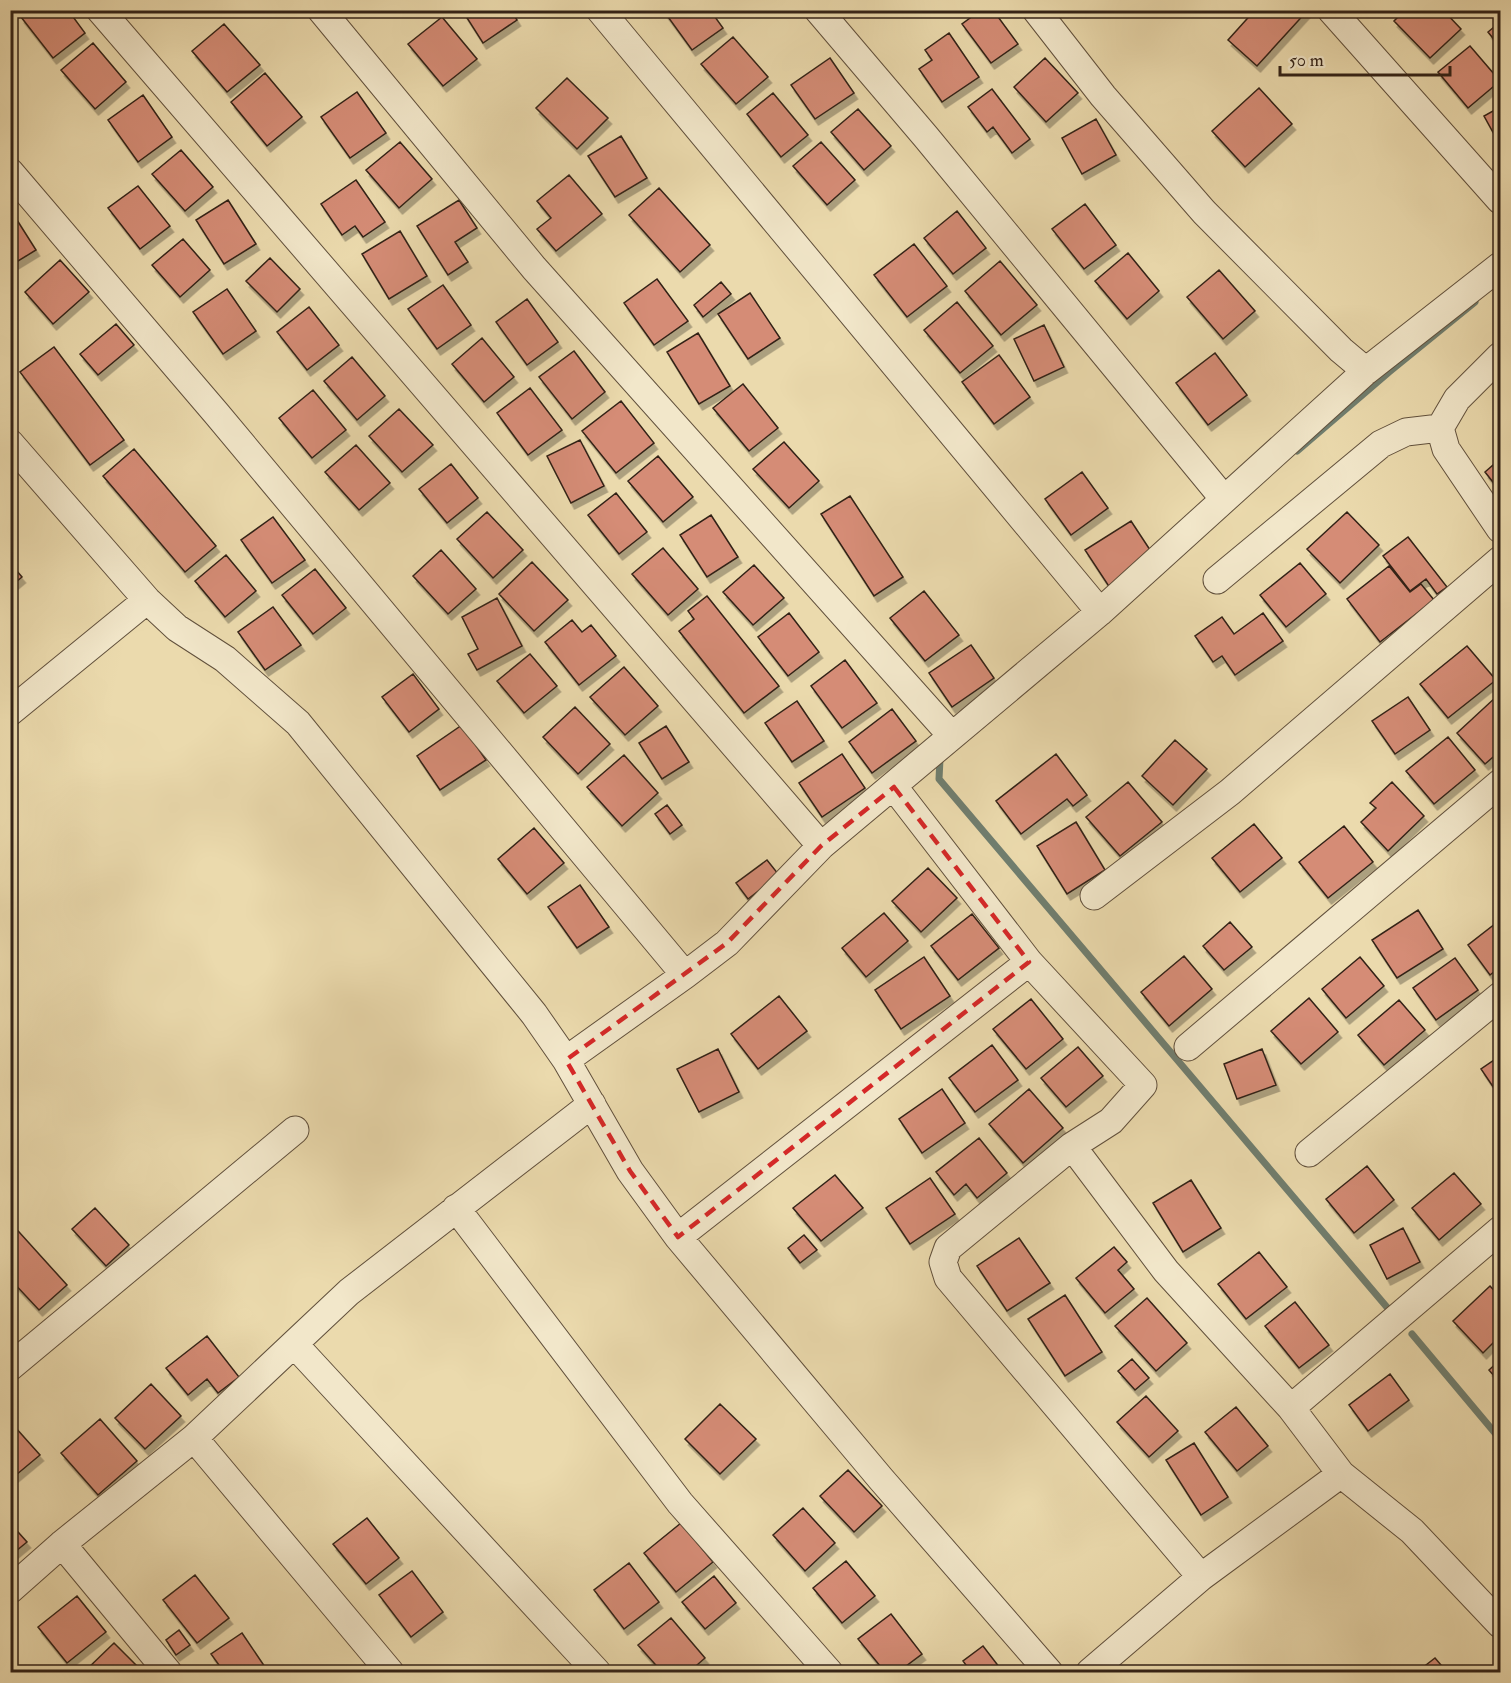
<svg xmlns="http://www.w3.org/2000/svg" width="1511" height="1683" viewBox="0 0 1511 1683" font-family="'IM FELL Double Pica',serif">
<defs>
<filter id="shadow"><feDropShadow dx="3.5" dy="6" stdDeviation="0" flood-color="#0004"/></filter>
</defs>
<rect width="100%" height="100%" fill="#ebdaad"/>
<filter id="stains"><feTurbulence type="fractalNoise" baseFrequency=".00333" numOctaves="4"/><feColorMatrix values="0 0 0 0 .2 0 0 0 0 .09 0 0 0 0 .02 0 0 0 .5 -.17"/></filter>
<radialGradient id="worn" r=".72"><stop offset=".6" stop-color="#630" stop-opacity="0"/><stop offset="1" stop-color="#630" stop-opacity=".3"/></radialGradient>
<g fill="none" stroke-linecap="round" stroke-linejoin="round">
<!-- stream -->
<path stroke="#707e6f" stroke-width="7" d="M1297,451L1389,372L1475,302
M944,756L940,759L939,779L1391,1312
M1412,1334L1500,1439"/>
</g>
<!-- building -->
<path fill="#d58c76" stroke="#332217" stroke-width="1.5" filter="url(#shadow)" d="M29,10H68L85,33L53,58L21,17Z
M462,10H511L517,20L483,43Z
M663,10H710L723,28L692,50Z
M981,10H993L1018,44L991,63L962,24Z
M1255,10H1308L1257,66L1228,40Z
M1405,10H1443L1461,29L1430,58L1394,21Z
M442,17L477,59L443,86L408,44Z
M1500,22V47L1488,32Z
M224,24L260,65L227,92L192,51Z
M949,33L979,77L942,102L919,69L932,60L925,50Z
M733,37L768,77L736,104L701,64Z
M93,43L126,82L95,109L61,70Z
M1470,46L1500,81L1468,108L1438,72Z
M830,58L854,93L815,119L791,85Z
M1045,58L1078,93L1046,122L1014,87Z
M265,73L302,117L267,146L231,102Z
M567,78L608,118L577,149L536,108Z
M1259,88L1292,124L1245,167L1212,131Z
M992,89L1030,139L1012,153L993,127L987,132L968,107Z
M357,92L386,133L350,158L321,117Z
M773,93L808,135L781,157L747,114Z
M143,95L172,137L138,162L108,120Z
M1500,107V145L1484,116Z
M858,109L891,146L864,170L831,132Z
M1096,119L1116,155L1082,174L1062,138Z
M621,136L647,178L615,197L588,156Z
M400,142L432,179L399,208L366,170Z
M821,142L855,180L827,205L793,166Z
M181,150L213,187L185,211L152,174Z
M569,175L602,214L556,251L537,229L551,218L537,201Z
M356,180L385,222L363,237L355,226L342,235L321,204Z
M138,186L170,226L140,249L108,208Z
M659,188L710,245L680,272L629,215Z
M228,200L256,244L224,264L196,220Z
M459,200L477,228L455,242L468,262L448,275L417,226Z
M1085,204L1116,245L1084,269L1052,229Z
M10,209L36,250L10,266Z
M957,211L986,248L953,274L924,238Z
M400,231L427,276L389,299L362,254Z
M183,239L210,270L180,297L152,265Z
M914,244L947,286L907,317L874,275Z
M1128,253L1159,291L1127,319L1095,281Z
M270,258L300,289L277,312L246,281Z
M60,260L89,292L53,324L25,292Z
M1000,261L1037,305L1001,335L965,291Z
M1219,270L1255,311L1223,339L1187,297Z
M657,279L688,321L654,345L624,303Z
M721,282L731,294L703,317L694,305Z
M443,285L471,325L437,349L408,309Z
M227,289L256,331L223,354L193,312Z
M750,293L780,338L748,359L718,314Z
M527,299L558,342L527,365L496,322Z
M957,302L993,346L960,373L924,330Z
M309,307L339,345L307,370L277,332Z
M116,324L134,345L98,375L80,354Z
M1044,325L1064,367L1034,381L1014,339Z
M698,333L730,386L699,404L667,352Z
M482,338L514,377L484,402L452,364Z
M54,347L124,440L90,465L20,372Z
M574,351L605,392L572,419L539,377Z
M1215,353L1247,395L1208,425L1176,383Z
M999,355L1030,397L994,424L962,382Z
M352,357L385,396L357,420L324,381Z
M743,384L778,428L749,451L713,408Z
M530,388L562,430L528,455L497,413Z
M313,390L346,430L312,458L279,418Z
M621,401L654,443L616,473L582,431Z
M399,409L433,445L402,472L369,436Z
M580,440L604,486L571,503L547,456Z
M784,442L819,481L789,508L753,469Z
M356,445L390,483L359,510L325,472Z
M134,449L216,546L185,572L103,476Z
M658,456L693,497L663,522L628,481Z
M1500,459V491L1485,472Z
M451,464L478,498L447,523L419,489Z
M1082,472L1108,508L1071,535L1045,499Z
M616,493L647,532L619,554L588,515Z
M850,496L903,577L874,596L821,514Z
M487,512L523,550L493,578L457,539Z
M1347,512L1379,545L1340,583L1307,549Z
M711,515L738,557L707,577L680,535Z
M273,517L305,560L272,583L241,540Z
M1131,521L1156,559L1110,588L1085,550Z
M1408,537L1447,587L1437,594L1426,579L1410,591L1383,556Z
M663,548L698,589L668,615L632,574Z
M441,550L476,589L448,614L413,576Z
M226,555L256,591L225,617L195,581Z
M532,562L568,600L534,631L499,594Z
M10,563L22,577L10,587Z
M1300,563L1326,594L1286,627L1260,595Z
M754,565L784,598L753,625L723,592Z
M1389,566L1410,592L1421,584L1434,600L1380,642L1347,599Z
M315,569L346,608L313,634L282,595Z
M924,591L959,635L925,661L890,618Z
M707,596L779,686L744,713L679,631L694,619L688,611Z
M497,598L522,646L477,670L468,654L478,649L462,617Z
M273,607L301,645L265,670L238,632Z
M789,613L819,652L788,676L758,637Z
M1263,613L1283,641L1235,675L1222,656L1213,662L1195,636L1222,617L1234,634Z
M572,620L582,632L591,625L616,656L579,685L545,642Z
M971,645L994,678L952,707L929,673Z
M1467,646L1496,680L1448,718L1420,684Z
M530,654L557,686L524,713L497,681Z
M845,660L877,703L842,728L811,686Z
M624,667L658,706L625,735L590,697Z
M413,674L439,709L409,732L382,697Z
M1497,696L1500,700V751L1485,764L1457,733Z
M1408,697L1430,730L1395,754L1372,721Z
M797,701L824,741L792,762L765,723Z
M575,707L610,744L578,774L543,737Z
M892,709L916,741L872,773L849,742Z
M462,725L486,760L440,790L417,756Z
M666,726L689,762L662,779L639,743Z
M1448,737L1475,770L1434,804L1406,771Z
M1175,740L1207,769L1173,805L1142,776Z
M842,754L865,788L822,817L799,783Z
M1056,754L1087,795L1073,806L1067,799L1021,834L996,801Z
M624,755L658,793L622,826L587,787Z
M1128,782L1162,822L1120,856L1086,817Z
M1392,782L1424,816L1388,851L1361,822L1376,808L1370,803Z
M667,805L682,825L670,834L655,814Z
M1076,822L1105,870L1067,894L1037,846Z
M1254,824L1282,858L1240,892L1212,858Z
M1344,826L1373,862L1328,898L1299,862Z
M534,828L564,863L527,894L498,859Z
M767,860L779,875L748,899L736,883Z
M928,868L957,898L921,932L892,901Z
M580,885L609,927L577,948L548,907Z
M1418,910L1443,949L1397,978L1372,940Z
M884,913L908,941L866,977L842,948Z
M972,914L999,948L958,980L931,946Z
M1500,920V967L1490,975L1468,945Z
M1230,922L1252,947L1224,970L1203,946Z
M1184,956L1212,989L1169,1026L1141,992Z
M924,957L950,996L901,1029L875,990Z
M1360,957L1384,986L1346,1018L1322,989Z
M1455,958L1478,990L1436,1020L1413,988Z
M779,996L807,1031L758,1069L731,1034Z
M1309,998L1338,1032L1301,1064L1271,1031Z
M1031,999L1063,1039L1026,1069L993,1029Z
M1399,1000L1425,1030L1384,1065L1358,1035Z
M992,1045L1018,1080L975,1112L949,1078Z
M1078,1047L1103,1076L1066,1107L1041,1078Z
M718,1049L739,1092L699,1112L677,1069Z
M1262,1049L1276,1085L1237,1099L1224,1064Z
M1500,1056V1097L1481,1069Z
M942,1089L965,1123L922,1153L899,1119Z
M1029,1089L1063,1128L1023,1163L989,1124Z
M979,1138L1007,1173L977,1198L966,1184L954,1195L936,1172Z
M1367,1166L1394,1200L1354,1233L1326,1199Z
M1454,1173L1481,1204L1439,1240L1412,1208Z
M835,1175L863,1208L821,1241L793,1208Z
M930,1178L955,1214L910,1244L886,1208Z
M1191,1180L1221,1228L1183,1252L1153,1203Z
M95,1208L129,1245L106,1266L72,1229Z
M10,1222L67,1285L39,1310L10,1279Z
M1403,1228L1420,1262L1387,1279L1370,1245Z
M804,1235L817,1250L800,1263L788,1248Z
M1019,1238L1050,1283L1007,1311L977,1266Z
M1114,1247L1127,1262L1118,1270L1134,1289L1105,1313L1076,1278Z
M1259,1252L1287,1287L1246,1319L1218,1284Z
M1490,1286L1500,1297V1336L1483,1353L1453,1321Z
M1065,1295L1102,1352L1065,1376L1028,1319Z
M1147,1298L1187,1343L1156,1371L1115,1326Z
M1295,1302L1329,1345L1299,1368L1265,1326Z
M207,1336L239,1377L218,1393L207,1379L188,1395L166,1368Z
M1132,1359L1149,1378L1135,1390L1118,1371Z
M1500,1360V1383L1489,1370Z
M1390,1374L1409,1400L1368,1431L1349,1405Z
M151,1384L181,1416L145,1449L115,1418Z
M1146,1396L1178,1431L1149,1457L1117,1422Z
M720,1404L756,1439L720,1474L685,1439Z
M1236,1407L1268,1446L1237,1471L1205,1432Z
M100,1419L137,1461L98,1495L61,1453Z
M15,1427L40,1455L10,1480V1431Z
M1194,1443L1228,1497L1201,1515L1166,1460Z
M848,1470L882,1506L854,1532L820,1496Z
M803,1508L835,1543L805,1571L773,1535Z
M367,1518L399,1558L366,1584L333,1544Z
M10,1523L27,1542L10,1556Z
M681,1523L713,1562L676,1592L644,1553Z
M846,1561L875,1596L842,1623L813,1588Z
M629,1563L659,1602L624,1629L594,1590Z
M412,1571L443,1612L411,1637L379,1595Z
M195,1575L229,1618L197,1643L163,1600Z
M714,1576L736,1603L705,1629L682,1602Z
M77,1596L106,1632L67,1663L38,1627Z
M891,1614L922,1654L898,1672H885L858,1639Z
M671,1618L705,1658L689,1672H662L638,1645Z
M179,1630L190,1645L176,1655L166,1640Z
M242,1633L267,1670L263,1672H224L211,1654Z
M114,1643L143,1672H84Z
M983,1646L1003,1672H971L963,1661Z
M1435,1658L1447,1672H1417Z"/>
<g fill="none" stroke-linecap="round" stroke-linejoin="round">
<defs>
<path id="minor" d="M100,10L821,846
M321,10L534,268L952,736
M600,10L1100,612
M818,10L926,137L1224,499
M1036,10L1103,96L1204,212L1341,350L1366,371
M1331,10L1500,200
M10,172L216,413L685,975L727,943L821,846L1100,612L1366,371L1500,266
M1500,356L1457,399L1440,428L1446,449L1500,529
M10,443L147,600L177,628L225,659L298,723L534,1014L566,1060L685,975
M1217,580L1381,444L1406,432L1440,428
M10,712L147,600
M894,787L1029,962L1143,1085L1111,1121L1072,1146L948,1248L943,1262L948,1278L1201,1577
M1094,896L1230,792L1500,560
M1188,1047L1500,783
M566,1060L630,1171L678,1237L881,1479L1049,1672
M1072,1146L1166,1271L1291,1408L1341,1474L1201,1577L1090,1672
M1309,1153L1500,996
M456,1208L680,1503L829,1672
M678,1237L1029,962
M294,1344L597,1672
M10,1367L295,1130
M1291,1408L1500,1230
M194,1438L390,1672
M1341,1474L1412,1531L1500,1624
M62,1544L168,1672
M10,1590L62,1544L194,1438L349,1292L592,1104"/>
</defs>
<!-- minor casing -->
<use href="#minor" stroke="#61503c" stroke-width="29"/>
<!-- minor -->
<use href="#minor" stroke="#f2e7ca" stroke-width="27"/>
</g>
<!-- marked area -->
<path fill="none" stroke="#d62828" stroke-width="4.5" stroke-dasharray="12 8" stroke-linejoin="round" d="M894,787L1029,962L678,1237L630,1171L566,1060L727,943L821,846Z"/>
<!-- margin -->
<rect width="1511" height="1683" fill="none" stroke="#ebdaad" stroke-width="36"/>
<rect x="12" y="12" width="1487" height="1659" fill="none" stroke="#332217" stroke-width="3"/>
<rect x="18" y="18" width="1475" height="1647" fill="none" stroke="#332217" stroke-width="1.5"/>
<!-- scale -->
<path d="M1280 66v9h170v-9" fill="none" stroke="#332217" stroke-width="3"/>
<text x="1289" y="66" font-size="18" fill="#332217" stroke="#f2e7ca" stroke-width="4.5" paint-order="stroke">50 m</text>
<rect width="100%" height="100%" filter="url(#stains)"/>
<rect width="100%" height="100%" fill="url(#worn)"/>
</svg>
